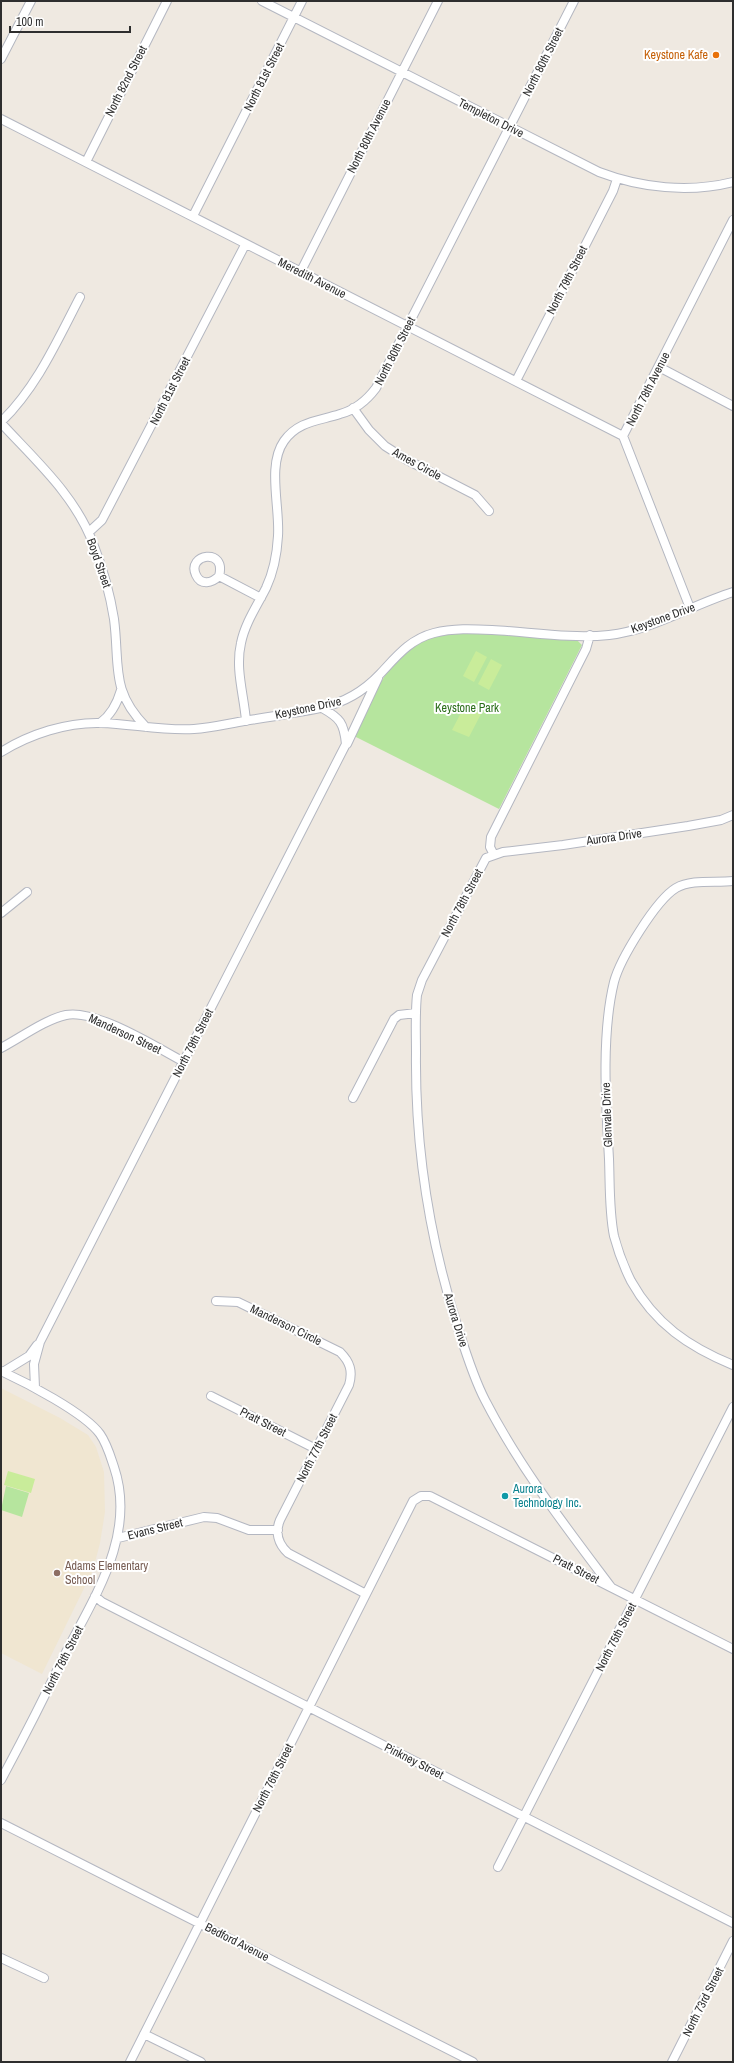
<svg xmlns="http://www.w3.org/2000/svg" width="734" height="2063" viewBox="0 0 734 2063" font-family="'Archivo Narrow',sans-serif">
<rect width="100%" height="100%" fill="#efe9e1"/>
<!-- education -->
<path fill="#f0e6d1" d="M1,1388L60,1418L88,1435L96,1447L104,1472L105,1512L100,1543L93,1570L42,1674L1,1653Z"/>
<!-- green -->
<path fill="#b6e59e" d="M474,632L576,639L582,645L499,809L354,736C373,697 390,647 437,636C449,633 461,633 474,632Z
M6,1486L29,1493L22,1517L1,1510Z"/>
<!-- pitch -->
<path fill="#c9ec9a" d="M476,651L487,657L474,682L463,676Z
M491,659L502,665L489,690L478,684Z
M465,705L481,714L469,737L452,730Z
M8,1471L35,1479L31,1493L4,1485Z"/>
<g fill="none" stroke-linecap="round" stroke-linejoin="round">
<defs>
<path id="minor" d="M262,1L599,172C641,188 689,193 733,182
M1,59L31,1
M1,119L623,436
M86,162L167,1
M193,216L302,1
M301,271L438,1
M659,367L733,406
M516,381L613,191L617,179
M353,408L369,430L385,446L407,460L475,495L489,511
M1,422C37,387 57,341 80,297
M1,423C36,461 76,496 94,546C103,569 110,594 114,619C120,665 110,691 146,727
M89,532L102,520L245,245
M219,576C212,583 201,586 196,575C186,554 227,547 219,576L261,598
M690,608L623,436L733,220
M246,721C244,695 235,669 241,643C245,623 257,606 266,588C274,571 277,554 278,536C280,507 267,465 284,441C298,421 319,421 340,414C355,410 367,400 376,388L574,1
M100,723C111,715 117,704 121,690
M347,744L378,678
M1,752C30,734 67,722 101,723C132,724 163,731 194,729C210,728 227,724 244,721C269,717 295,713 320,708C344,703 363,692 380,674C396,657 410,639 434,633C453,628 473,629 492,630C530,632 571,639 609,635C653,630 691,605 733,592
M494,855L490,847L491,837L586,649L590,635
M733,881C715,883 692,879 676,888C656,900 620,959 614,982C601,1035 606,1105 609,1159C610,1185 609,1211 614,1236C618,1251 624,1267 631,1281C655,1324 689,1347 733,1365
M1,913L27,892
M1,1048C20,1038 46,1019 66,1015C96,1009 156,1047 184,1062
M353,1098L394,1019L399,1015L416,1013
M216,1301L238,1302L340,1352C350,1362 353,1371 349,1385L280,1520C275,1532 278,1544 288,1553L366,1594
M1,1371C25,1382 85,1413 100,1434C107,1444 110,1455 114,1467C137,1535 94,1597 64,1656C44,1698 23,1739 1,1780
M3,1372L29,1356L37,1345
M35,1388L34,1364L40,1342L346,744C344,723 340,718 322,708
M211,1396L316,1449
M118,1538L204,1517L217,1518L249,1530H278
M611,1587C566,1527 520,1468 485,1400C473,1377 465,1350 457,1325C429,1237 415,1145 416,1053C416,1034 415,1014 417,995L422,980L486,858L503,852L563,845L688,826L721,820L733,815
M95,1596L102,1602L733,1923
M1,1823L473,2062
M498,1867L733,1407
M1,1958L44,1978
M144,2034L201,2062
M130,2062L413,1501L421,1496H430L733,1649
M672,2062L733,1941"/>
</defs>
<!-- minor casing -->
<use href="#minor" stroke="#b4b7c1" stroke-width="10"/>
<!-- minor -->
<use href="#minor" stroke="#fff" stroke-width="8"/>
</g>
<!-- markers -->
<circle fill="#e8710a" stroke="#fff" stroke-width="1.5" cx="716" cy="55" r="4"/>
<circle fill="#0f9aa8" stroke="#fff" stroke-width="1.5" cx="505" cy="1496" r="4"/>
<circle fill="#8d6e63" stroke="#fff" stroke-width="1.5" cx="57" cy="1573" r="4"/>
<g text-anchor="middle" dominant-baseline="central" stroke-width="4" stroke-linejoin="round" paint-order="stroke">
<!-- food labels -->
<g font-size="12" fill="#c56008" stroke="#fff" text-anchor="end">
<text x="708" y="55">Keystone Kafe</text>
</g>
<!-- street labels -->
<g font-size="12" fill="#2e2e2e" stroke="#fff">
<text transform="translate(543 62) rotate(-63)">North 80th Street</text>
<text transform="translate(264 77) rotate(-63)">North 81st Street</text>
<text transform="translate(126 81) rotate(-63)">North 82nd Street</text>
<text transform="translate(491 118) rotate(27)">Templeton Drive</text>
<text transform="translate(369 136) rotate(-63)">North 80th Avenue</text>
<text transform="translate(312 278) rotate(27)">Meredith Avenue</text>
<text transform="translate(567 280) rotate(-63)">North 79th Street</text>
<text transform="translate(395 351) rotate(-63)">North 80th Street</text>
<text transform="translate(648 389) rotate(-63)">North 78th Avenue</text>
<text transform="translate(170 391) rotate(-63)">North 81st Street</text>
<text transform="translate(417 464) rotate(29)">Ames Circle</text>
<text transform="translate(99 563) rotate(71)">Boyd Street</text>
<text transform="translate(663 618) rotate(-20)">Keystone Drive</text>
<text transform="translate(308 708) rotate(-12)">Keystone Drive</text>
<text transform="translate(614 837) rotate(-8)">Aurora Drive</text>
<text transform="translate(462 903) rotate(-62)">North 78th Street</text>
<text transform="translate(125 1034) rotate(25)">Manderson Street</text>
<text transform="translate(193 1043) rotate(-63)">North 79th Street</text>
<text transform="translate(607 1115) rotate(-92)">Glenvale Drive</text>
<text transform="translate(456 1320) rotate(73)">Aurora Drive</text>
<text transform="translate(286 1325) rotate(26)">Manderson Circle</text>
<text transform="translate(263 1422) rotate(27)">Pratt Street</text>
<text transform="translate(317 1448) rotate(-63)">North 77th Street</text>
<text transform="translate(155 1529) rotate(-14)">Evans Street</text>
<text transform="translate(576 1569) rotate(27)">Pratt Street</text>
<text transform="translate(616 1637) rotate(-63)">North 75th Street</text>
<text transform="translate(63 1660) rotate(-63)">North 78th Street</text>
<text transform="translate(414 1761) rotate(27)">Pinkney Street</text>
<text transform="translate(273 1778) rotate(-63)">North 76th Street</text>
<text transform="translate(237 1942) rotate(27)">Bedford Avenue</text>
<text transform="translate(703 2002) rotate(-63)">North 73rd Street</text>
</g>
<!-- park labels -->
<g font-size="12" fill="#2c6e1b" stroke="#fff">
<text x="467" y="708">Keystone Park</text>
</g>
<!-- culture labels -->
<g font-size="12" fill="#0d838f" stroke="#fff" text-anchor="start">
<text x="513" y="1489">Aurora<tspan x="513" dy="14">Technology Inc.</tspan></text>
</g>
<!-- education labels -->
<g font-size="12" fill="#785e54" stroke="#fff" text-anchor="start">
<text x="65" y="1566">Adams Elementary<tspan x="65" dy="14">School</tspan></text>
</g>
</g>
<!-- border -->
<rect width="734" height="2063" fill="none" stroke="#2e2e2e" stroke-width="4"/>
<!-- scale -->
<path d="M10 26v6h120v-6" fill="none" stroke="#2e2e2e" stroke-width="2"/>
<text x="16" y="26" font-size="12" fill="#2e2e2e" stroke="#ffffff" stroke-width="3" paint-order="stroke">100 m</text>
</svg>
